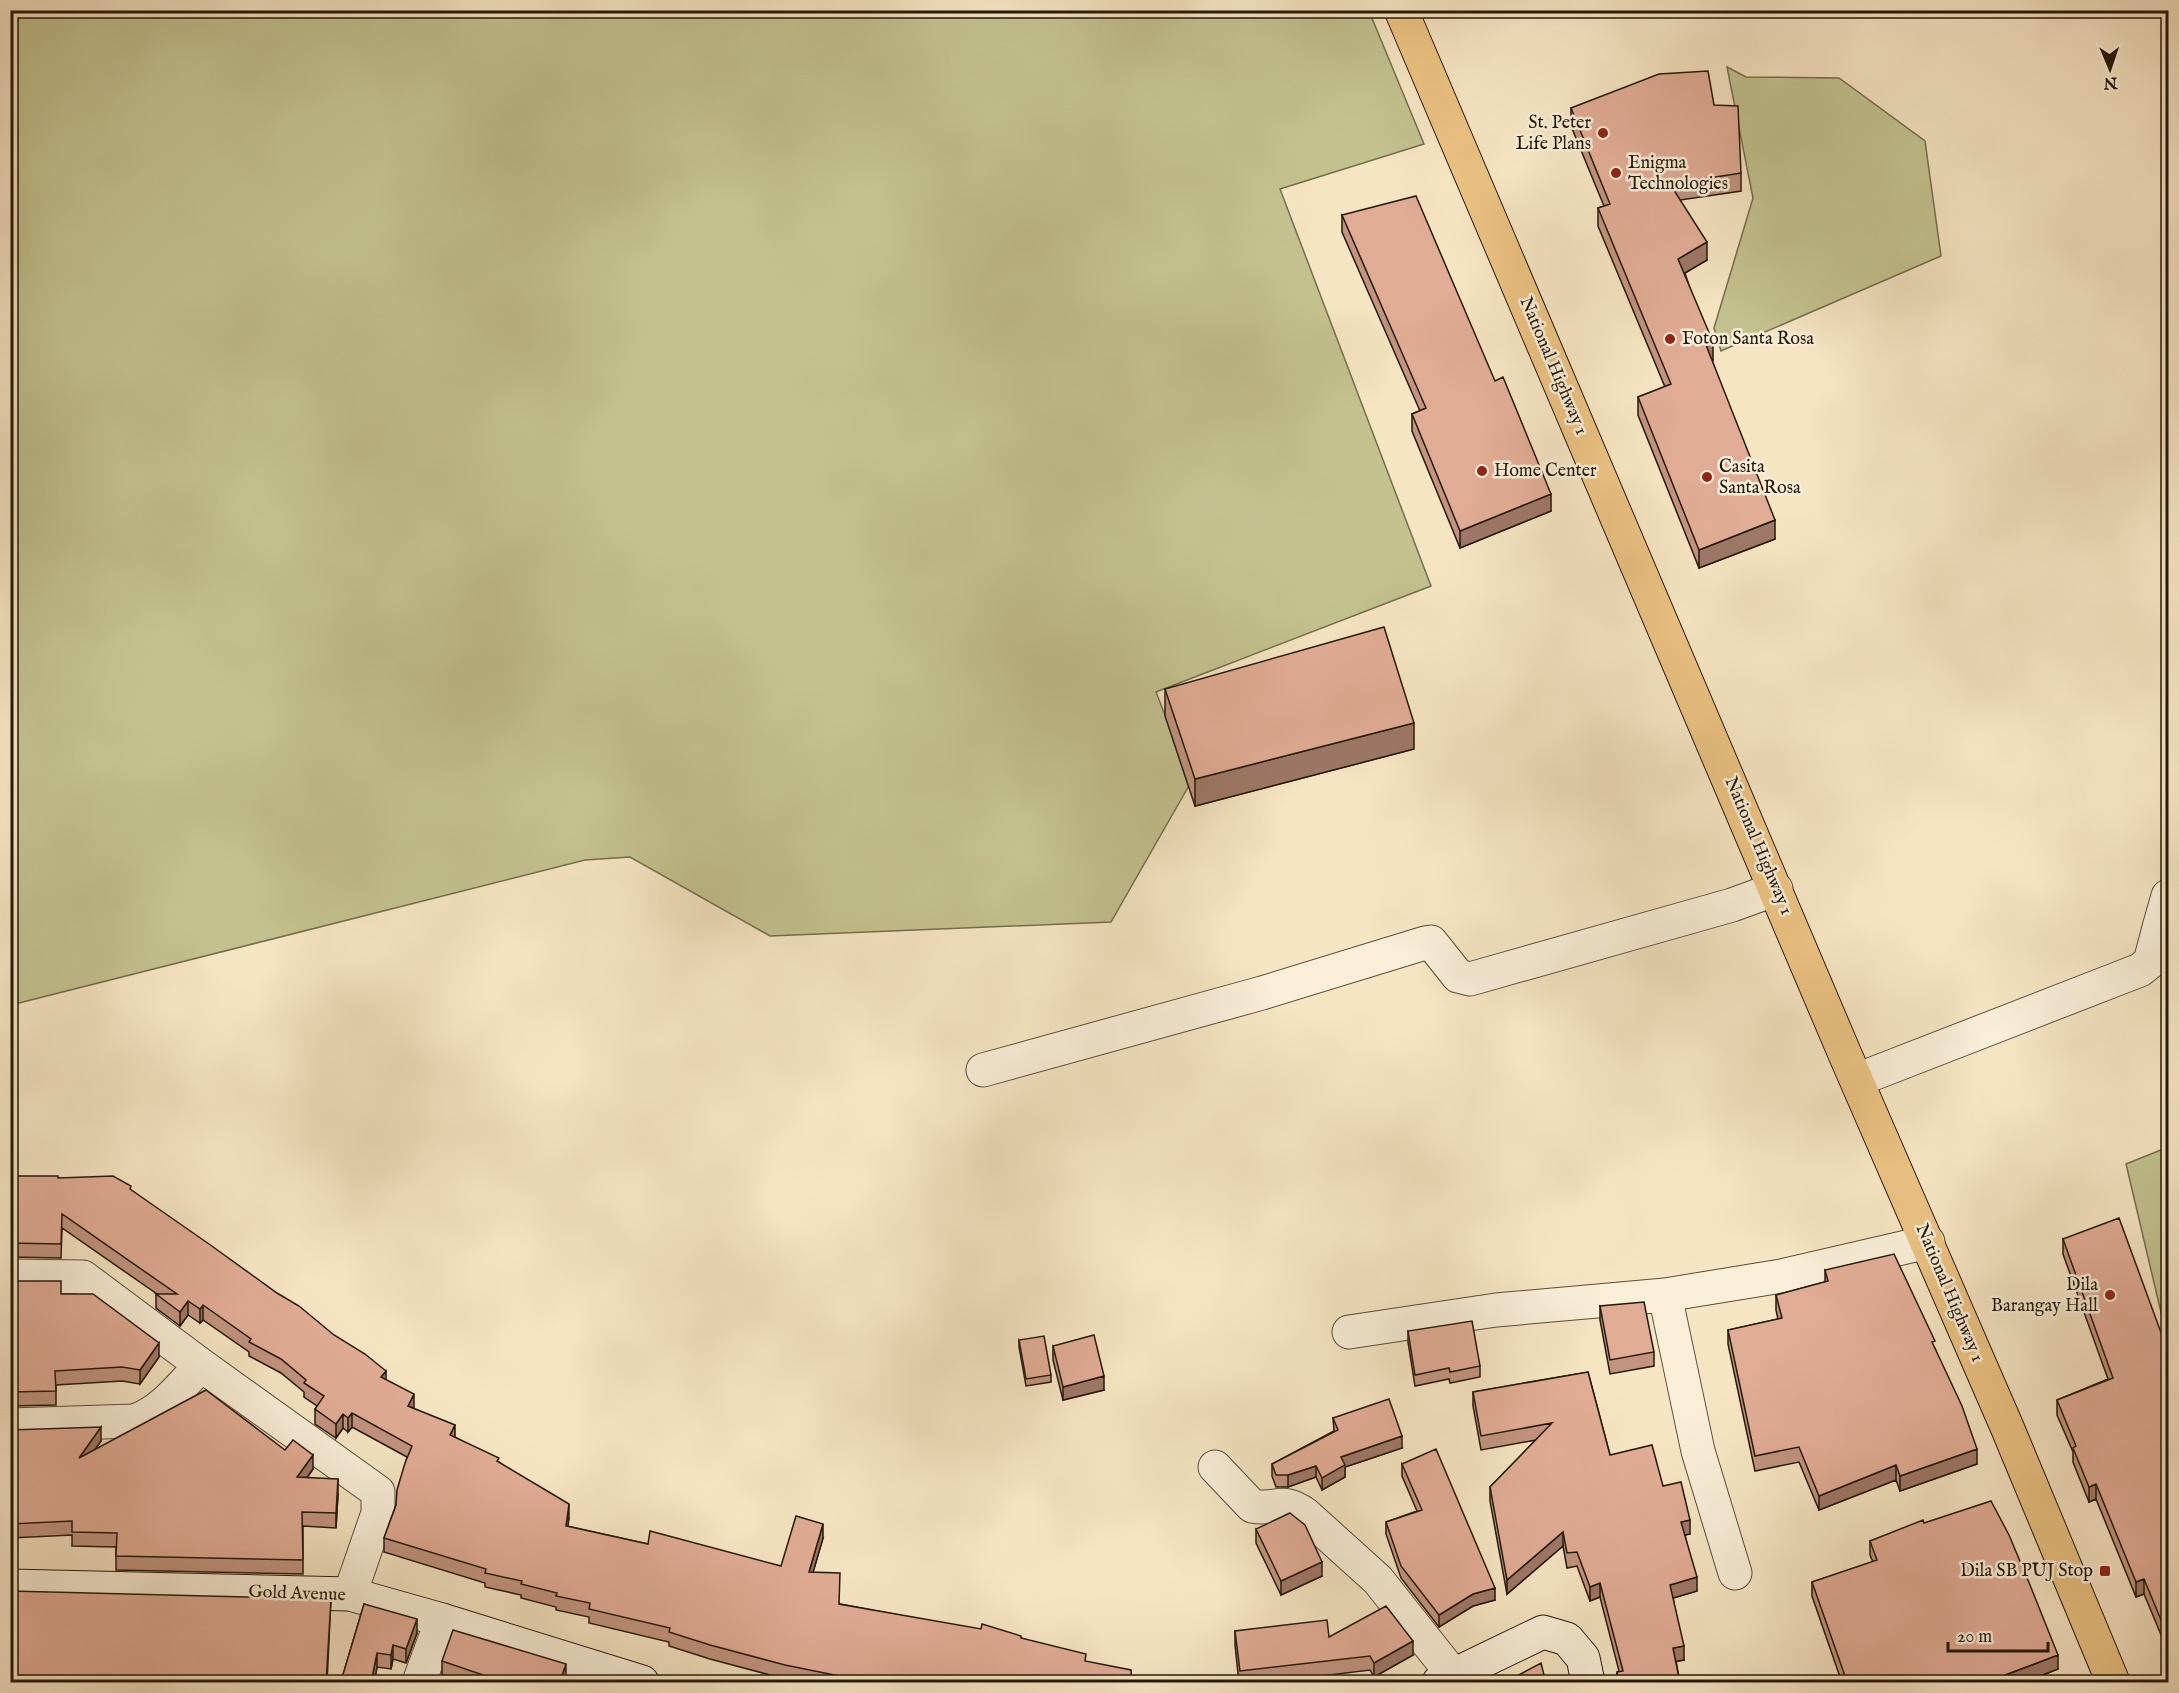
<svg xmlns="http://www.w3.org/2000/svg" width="2179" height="1693" viewBox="0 0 2179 1693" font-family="'IM FELL English',serif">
<rect width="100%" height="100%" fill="#f6e5c3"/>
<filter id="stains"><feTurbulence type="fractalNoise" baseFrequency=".00333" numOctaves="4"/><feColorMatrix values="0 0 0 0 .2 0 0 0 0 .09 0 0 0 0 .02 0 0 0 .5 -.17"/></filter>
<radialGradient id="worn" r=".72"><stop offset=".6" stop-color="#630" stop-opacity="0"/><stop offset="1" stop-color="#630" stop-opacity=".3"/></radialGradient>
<!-- green -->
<path fill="#c3c28f" stroke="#736e4d" stroke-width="1.5" d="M11,11H1369L1424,144L1280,189L1431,586L1156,692L1191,782L1111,922L770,936L630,857L585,860L11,1005Z
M1727,67L1746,77L1839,78L1925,141L1941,256L1721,351L1714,328L1753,198Z
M2168,1147V1342L2126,1164Z"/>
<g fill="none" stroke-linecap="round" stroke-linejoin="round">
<defs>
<path id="street" d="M2168,896L2160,924L2168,939
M983,1070L1262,993L1425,943L1431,942L1458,976L1470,979L1732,905L1776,889
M1857,1080L2140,970L2150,962L2160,924
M10,1276L83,1277L201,1365L378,1492V1513L350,1594
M1665,1295L1698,1451L1735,1573
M1349,1332L1496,1310L1665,1295L1781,1276L1928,1242
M10,1425L134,1421C162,1412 181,1386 201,1365
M1215,1467L1252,1506C1277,1511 1281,1497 1305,1514L1378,1580L1454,1676
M419,1682L442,1620"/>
<path id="secondary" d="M10,1586L350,1594L442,1620L642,1682
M1439,1682L1543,1632L1567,1639L1583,1658L1588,1682"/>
<path id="highway" d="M1401,10L1844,1052L2007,1427L2113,1682"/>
</defs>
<!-- street casing -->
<use href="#street" stroke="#584c39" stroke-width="35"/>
<!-- secondary casing -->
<use href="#secondary" stroke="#23190b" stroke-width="35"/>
<!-- highway casing -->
<use href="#highway" stroke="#23190b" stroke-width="35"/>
<!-- street -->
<use href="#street" stroke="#f9eed8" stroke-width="33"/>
<!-- secondary -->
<use href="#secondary" stroke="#f9eed8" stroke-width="33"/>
<!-- highway -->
<use href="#highway" stroke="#ebc282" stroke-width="33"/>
</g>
<!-- wall -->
<path fill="#c29480" stroke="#23190b" stroke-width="1.5" d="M1714,105L1741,173V191L1680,200L1707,260L1685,273L1713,360H1712L1775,539L1699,568L1638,415V397L1665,387L1598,226V208L1604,206L1571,126V108Z
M1342,215L1495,381L1551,511L1460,548L1412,431V414L1420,411L1342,232Z
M1165,689L1414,749L1195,806L1165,716Z
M10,1176L58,1178L131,1190L386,1380L414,1409L455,1437L499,1462L569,1518L567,1526L648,1544L781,1566L823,1538L813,1572L840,1604L1021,1638L1086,1662L1132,1683H803L785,1679L710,1659L669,1646V1642L589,1623V1617L556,1610V1607L521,1598V1595L485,1587V1583L384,1552V1538L396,1505L407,1457L352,1427L348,1432L343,1428L336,1438L315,1424V1409L317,1406L304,1397V1392L281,1373L249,1356V1352L203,1320L200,1323L188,1315L180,1326L156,1308V1294H157L62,1228L61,1258L10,1257Z
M2063,1239L2163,1338L2169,1351V1654L2144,1594L2136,1597L2096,1499L2089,1502L2073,1462V1452L2057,1415V1400L2108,1379L2063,1254Z
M1825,1270L1935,1348L1977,1464L1900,1491L1896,1480L1819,1510L1799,1462L1755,1471L1728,1344V1330L1778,1319L1776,1310V1295L1825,1282Z
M10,1281L61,1294L159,1357L140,1384L122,1381L56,1385V1405L10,1406Z
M1600,1306L1654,1352V1366L1610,1374L1600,1320Z
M1408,1331L1480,1366V1377L1450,1383L1449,1379L1415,1386L1408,1342Z
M1019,1340L1051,1375V1382L1026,1386L1019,1347Z
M1053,1346L1104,1390L1063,1400L1053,1360Z
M1588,1372L1610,1455L1663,1486L1690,1534L1685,1535L1697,1591L1673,1598L1684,1660L1676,1661L1680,1683H1617V1672L1619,1671L1600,1597L1590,1601L1577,1566L1567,1568L1563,1546L1507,1594L1490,1501V1487L1536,1440L1481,1450L1473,1406V1392Z
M1333,1418L1402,1448L1345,1467V1477L1322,1490L1316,1477L1288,1487H1276L1272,1476V1464L1334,1431Z
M10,1430L101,1441L95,1449L285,1450L313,1469L307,1478L338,1494L336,1528L303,1526V1574L116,1570V1547L72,1546V1535L10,1538Z
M1402,1464L1495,1600L1473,1606L1439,1627L1401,1578L1386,1534V1522L1417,1511L1402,1476Z
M1924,1523L2058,1669L2022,1683H1820L1840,1677L1812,1596V1582L1873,1562L1870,1555V1541Z
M1256,1529L1322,1576L1281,1595L1256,1543Z
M364,1604L417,1633L406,1663L393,1659L391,1669L377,1667L374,1683H342V1678Z
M1235,1631L1329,1637L1413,1655L1374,1677L1370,1670L1263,1683H1239L1235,1645Z
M442,1661L566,1678L564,1682L566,1683H464L442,1675Z"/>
<!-- shaded-wall -->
<path fill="#9e7868" stroke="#23190b" stroke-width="1.5" d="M1707,242V260L1678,277V259Z
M1713,342V360L1706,363V345Z
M1551,494V511L1460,548V531Z
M1775,520V539L1699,568V550Z
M1414,723V749L1195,806V779Z
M188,1301V1315L180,1326V1312Z
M203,1305V1320L200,1323V1309Z
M159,1343V1357L140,1384V1370Z
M386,1371V1385L381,1377Z
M1104,1376V1390L1063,1400V1387Z
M414,1394V1409L408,1406Z
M352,1413V1427L348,1432V1418Z
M343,1414V1428L336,1438V1424Z
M455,1425V1439L450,1435Z
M101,1427V1441L79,1472V1458Z
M1402,1436V1448L1345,1467V1477L1322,1490V1478L1341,1457Z
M1977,1449V1464L1900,1491V1476Z
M313,1455V1469L297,1491V1477Z
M1896,1465V1480L1819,1510V1496Z
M1316,1466V1477L1288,1487V1475Z
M338,1479V1494L336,1528V1513Z
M2096,1484V1499L2089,1502V1487Z
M569,1504V1518L566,1540V1526Z
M1690,1520V1534L1681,1536V1522Z
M823,1524V1538L809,1586V1572Z
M1563,1532V1546L1507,1594V1580Z
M1322,1562V1576L1281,1595V1581Z
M1697,1577V1591L1670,1599V1585Z
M2144,1579V1594L2136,1597V1582Z
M1600,1583V1597L1590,1601V1587Z
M1495,1588V1600L1473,1606L1439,1627V1615L1473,1594Z
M331,1599L327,1683H326Z
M417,1619V1633L406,1663V1649Z
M1413,1641V1655L1374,1677V1663Z
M393,1645V1659L391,1669V1655Z
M1684,1646V1660L1673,1662V1648Z
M377,1653V1667L374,1683H371Z
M2058,1655V1669L2022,1683H1984Z
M566,1664V1678L564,1683H560Z"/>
<!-- building -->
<path fill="#e1ac95" stroke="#23190b" stroke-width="1.5" d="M1708,71L1714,105L1738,106L1741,173L1670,184L1707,242L1678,259L1713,342L1706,345L1775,520L1699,550L1638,397L1671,384L1598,208L1610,204L1571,108L1659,74Z
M1416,196L1495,381L1503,377L1551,494L1460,531L1412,414L1426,408L1342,215Z
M1384,627L1414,723L1195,779L1165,689Z
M10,1176H58V1178L113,1176L131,1186L130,1189L209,1244L277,1293L299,1306L334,1335L365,1354L386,1371L381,1377L414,1394L408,1406L455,1425L450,1435L499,1458L497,1461L569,1504L566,1526L648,1544L650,1531L781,1566L796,1516L823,1524L809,1572L840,1573L839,1604L981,1629L982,1624L1021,1636V1638L1086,1654L1085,1661L1131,1670L1132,1683H874L785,1665L710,1645L669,1632L670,1628L589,1609L590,1603L556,1596L557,1593L521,1584L522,1581L485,1573L486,1569L384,1538L396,1505L397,1490L405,1463L412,1446L352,1413L348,1418L343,1414L336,1424L315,1409L324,1396L304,1383L306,1380L281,1359L249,1342L251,1339L203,1305L200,1309L188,1301L180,1312L156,1294H177L62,1214L61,1244L10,1243Z
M2119,1218L2163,1338L2169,1351V1639L2144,1579L2136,1582L2096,1484L2089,1487L2073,1448L2076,1446L2057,1400L2113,1378L2063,1239Z
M1894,1254L1935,1341L1932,1342L1962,1406L1977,1449L1900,1476L1896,1465L1819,1496L1799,1447L1755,1456L1728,1330L1782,1318L1776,1295L1828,1281L1825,1270Z
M10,1281H61V1294H93L159,1343L140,1370L122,1367L55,1371L56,1391L10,1392Z
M1644,1302L1654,1352L1610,1360L1600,1306Z
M1472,1321L1480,1366L1450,1372L1449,1368L1415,1375L1408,1331Z
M1094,1335L1104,1376L1063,1387L1053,1346Z
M1044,1336L1051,1375L1026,1379L1019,1340Z
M1588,1372L1610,1455L1652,1445L1663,1486L1681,1482L1690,1520L1681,1522L1697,1577L1670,1585L1684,1646L1673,1648L1680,1683H1619L1617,1672L1623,1671L1600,1583L1590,1587L1577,1552L1567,1553L1563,1532L1507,1580L1490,1487L1552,1423L1481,1436L1473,1392Z
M206,1390L285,1450L293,1440L313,1455L297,1477L338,1479L336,1513L302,1512L303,1560L116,1556L117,1533L72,1532V1521L10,1524V1430L101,1427L79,1458Z
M1389,1399L1402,1436L1341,1457L1345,1465L1322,1478L1316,1466L1288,1475H1276L1272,1464L1338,1430L1333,1418Z
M1436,1449L1495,1588L1473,1594L1439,1615L1401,1566L1386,1522L1422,1510L1402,1464Z
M1991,1501L2009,1535L2030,1585L2058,1655L1984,1683H1820L1845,1676L1812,1582L1877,1560L1870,1541L1923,1520L1924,1523Z
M1290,1513L1305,1525L1322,1562L1281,1581L1256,1529Z
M10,1591L331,1599L326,1683H10Z
M364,1604L417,1619L406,1649L393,1645L391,1655L377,1653L371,1683L342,1678Z
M1386,1606L1413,1641L1374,1663L1370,1656L1240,1671L1235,1631L1327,1620L1329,1637Z
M453,1630L566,1664L560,1681L566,1683H485L486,1676L442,1661Z
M1541,1663L1546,1683H1504Z
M1173,1680L1174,1683H1158Z"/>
<!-- markers -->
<g fill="#8f2418" stroke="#f9eed8" stroke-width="2">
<circle cx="1603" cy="133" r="6"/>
<circle cx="1616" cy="173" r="6"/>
<circle cx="1670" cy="339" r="6"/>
<circle cx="1482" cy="471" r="6"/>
<circle cx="1707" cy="477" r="6"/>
<circle cx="2110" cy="1295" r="6"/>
<rect x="2099" y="1565" width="12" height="12" rx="3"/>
</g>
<g text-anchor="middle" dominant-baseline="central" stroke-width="5" stroke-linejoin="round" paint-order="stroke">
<!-- poi labels -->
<g font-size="18" fill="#23190b" stroke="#f9eed8" text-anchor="start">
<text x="1591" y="123" text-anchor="end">St. Peter<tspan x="1591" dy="21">Life Plans</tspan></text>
<text x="1628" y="163">Enigma<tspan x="1628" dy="21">Technologies</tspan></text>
<text x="1682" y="339">Foton Santa Rosa</text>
<text x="1719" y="467">Casita<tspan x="1719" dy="21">Santa Rosa</tspan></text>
<text x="1494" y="471">Home Center</text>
<text x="2098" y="1285" text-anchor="end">Dila<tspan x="2098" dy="21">Barangay Hall</tspan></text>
<text x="2093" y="1571" text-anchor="end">Dila SB PUJ Stop</text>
</g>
<!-- street labels -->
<g font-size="18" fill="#23190b" stroke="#f9eed8">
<text transform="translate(1553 366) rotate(67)">National Highway 1</text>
<text transform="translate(1758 846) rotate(67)">National Highway 1</text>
<text transform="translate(1949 1293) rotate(67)">National Highway 1</text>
<text transform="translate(297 1594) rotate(2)">Gold Avenue</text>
</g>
</g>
<!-- margin -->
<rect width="2179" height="1693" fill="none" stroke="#f6e5c3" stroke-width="36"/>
<rect x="12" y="12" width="2155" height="1669" fill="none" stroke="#23190b" stroke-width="3"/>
<rect x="18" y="18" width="2143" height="1657" fill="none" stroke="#23190b" stroke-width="1.5"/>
<!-- north arrow -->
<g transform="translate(2110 69) rotate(178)" stroke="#f9eed8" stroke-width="4.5" paint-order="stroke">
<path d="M0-4.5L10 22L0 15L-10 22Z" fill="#23190b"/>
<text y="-9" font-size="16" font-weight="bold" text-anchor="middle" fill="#23190b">N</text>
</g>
<!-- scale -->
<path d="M1948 1642v9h100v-9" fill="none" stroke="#23190b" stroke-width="3"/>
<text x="1957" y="1642" font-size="18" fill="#23190b" stroke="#f9eed8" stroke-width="4.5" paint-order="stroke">20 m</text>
<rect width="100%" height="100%" filter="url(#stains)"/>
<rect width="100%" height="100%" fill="url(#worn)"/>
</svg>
